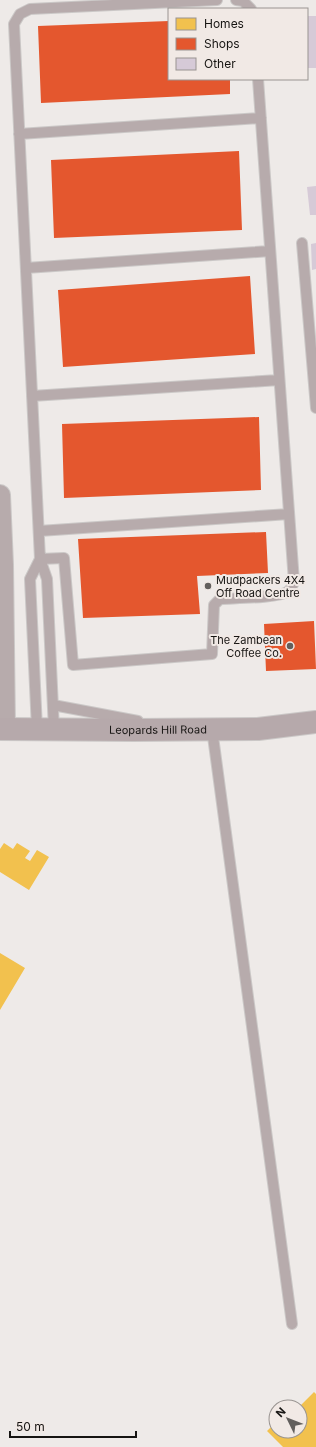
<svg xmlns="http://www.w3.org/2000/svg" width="316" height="1447" viewBox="0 0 316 1447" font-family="Inter,sans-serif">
<rect width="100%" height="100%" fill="#eeeae8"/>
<!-- homes -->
<path fill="#f2c14e" d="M4,843L13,849L17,843L30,851L25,858L30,861L37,850L49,857L29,890L0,872V849Z
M0,953L25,968L0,1010Z
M314,1392L316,1394V1447H283L267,1431L276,1422V1431H300V1415L301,1414L300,1412V1406Z"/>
<!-- shops -->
<path fill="#e4572e" d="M169,21V79H230V94L41,103L38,26Z
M239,151L242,230L54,238L51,160Z
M250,276L255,354L63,367L58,290Z
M259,417L261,490L64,498L62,424Z
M266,532L268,573L197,576L200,614L83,618L78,539Z
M314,621L316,669L266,671L264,624Z"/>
<!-- building -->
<path fill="#d6cad7" d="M307,16H316V68H307Z
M316,186V215H310L307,187Z
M316,243V269L312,270L311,244Z"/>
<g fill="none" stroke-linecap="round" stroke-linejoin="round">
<defs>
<path id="lane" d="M236,0L243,1L251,9
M19,134L261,118
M302,243L316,408
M26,268L270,251
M32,396L279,380
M39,531L289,514
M40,559L64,558L73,665L212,654L214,605L220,599C233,598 278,598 287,592C291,590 292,586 294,582L258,79
M53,705L138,721
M37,729L30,579L40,559
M212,729L292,1324
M54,730L47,579L40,559L14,24L20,14L30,9L217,0"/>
<path id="street" d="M0,495L3,565L5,729"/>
<g id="secondary">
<path id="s1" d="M0,729L134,730L258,729L316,722"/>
</g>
</defs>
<!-- lane casing -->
<use href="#lane" stroke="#cbc8c7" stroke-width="12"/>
<!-- street casing -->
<use href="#street" stroke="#cbc8c7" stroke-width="22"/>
<!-- secondary casing -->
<use href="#secondary" stroke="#cbc8c7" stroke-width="24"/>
<!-- lane -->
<use href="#lane" stroke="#b7abac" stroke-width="10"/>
<!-- street -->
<use href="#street" stroke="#b7abac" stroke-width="20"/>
<!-- secondary -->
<use href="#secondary" stroke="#b6a9ab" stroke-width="22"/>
</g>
<!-- markers -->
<g fill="#625f5d" stroke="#f1e9e5" stroke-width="1.5">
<circle cx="208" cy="586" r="4"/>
<circle cx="290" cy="646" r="4"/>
</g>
<g text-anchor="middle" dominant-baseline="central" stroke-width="4" stroke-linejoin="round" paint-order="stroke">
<!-- poi labels -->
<g font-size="11" fill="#161412" stroke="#f1e9e5" text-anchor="start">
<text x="216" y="580">Mudpackers 4X4<tspan x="216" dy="13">Off Road Centre</tspan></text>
<text x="282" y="640" text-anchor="end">The Zambean<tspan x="282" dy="13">Coffee Co.</tspan></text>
</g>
<!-- street labels -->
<g font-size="11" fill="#161412" stroke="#f1e9e5">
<text stroke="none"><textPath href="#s1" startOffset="158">Leopards Hill Road</textPath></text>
</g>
</g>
<!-- legend -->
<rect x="168" y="8" width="140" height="72" fill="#f1e9e5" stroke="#999491"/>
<rect x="176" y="18" width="20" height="12" fill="#f2c14e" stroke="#999491"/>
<text x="204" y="28" font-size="12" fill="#161412">Homes</text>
<rect x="176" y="38" width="20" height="12" fill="#e4572e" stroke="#999491"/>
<text x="204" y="48" font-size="12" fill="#161412">Shops</text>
<rect x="176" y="58" width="20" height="12" fill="#d6cad7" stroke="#999491"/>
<text x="204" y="68" font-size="12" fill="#161412">Other</text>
<!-- north arrow -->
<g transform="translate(288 1419) rotate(313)"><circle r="19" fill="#f1e9e5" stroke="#999491"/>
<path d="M0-3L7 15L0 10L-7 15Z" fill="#625f5d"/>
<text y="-6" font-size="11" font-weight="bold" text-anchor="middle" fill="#161412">N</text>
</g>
<!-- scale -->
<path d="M10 1431v6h126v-6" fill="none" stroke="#161412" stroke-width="2"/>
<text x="16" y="1431" font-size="12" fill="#161412" stroke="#f1e9e5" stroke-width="3" paint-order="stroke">50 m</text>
</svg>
